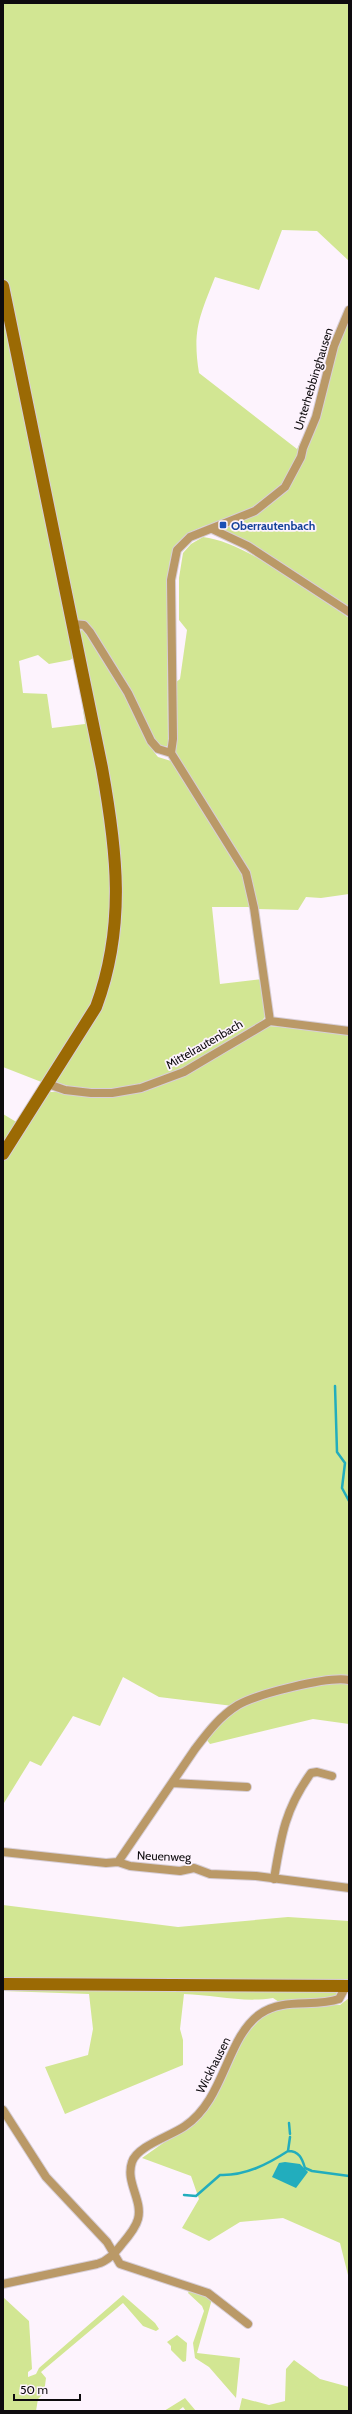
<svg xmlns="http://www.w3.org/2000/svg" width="352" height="2414" viewBox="0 0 352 2414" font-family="Cabin,sans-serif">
<rect width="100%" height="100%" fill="#fdf3fd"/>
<!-- green -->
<path fill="#d2e693" d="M3,3H349V261L317,231L282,230L259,290L215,277C200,316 192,329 199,373L297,449L314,415L343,317L349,305V610L223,530L224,528L262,510L284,492L262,504L215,524L204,526L190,533L178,544L170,560L167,589L168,746L161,747L154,740L115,664L86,622L77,620L76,656L70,660L49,664L38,655L19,661L23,693L47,694L52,728L85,724L79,682L100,779L114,884L101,984L84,1021L44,1083L3,1067Z
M203,537C246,542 312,593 349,618V894L321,898L306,897L298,910L257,909L252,888L179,761L176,754L175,683L180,679L187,630L179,620V578L183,553L191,544Z
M83,629L111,667L154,752L158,757L171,761L180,773L244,874L252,907H212L220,984L262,979L266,1015L262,1021L183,1070L156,1082L112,1089L92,1090L74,1088L56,1082L109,985L119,944L122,906V882L118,845L79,632Z
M269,1026L349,1033V1678L233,1706L159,1697L123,1677L100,1726L73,1716L41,1766L30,1761L4,1803L3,1114L18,1123L50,1092L142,1090Z
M349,1682V1724L313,1719L210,1744L206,1739C213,1731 220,1721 229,1714C255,1693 316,1685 349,1682Z
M3,1905L178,1927L288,1917L349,1921V1983L3,1980Z
M3,1987L334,1990L337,1994L331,1998L279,2002L273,1998C244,2003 214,1995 184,1994L180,2029L183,2040V2065L65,2114L45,2067L88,2055L93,2029L89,1994L3,1991Z
M349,1998V2279L340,2243L283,2218L240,2222L209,2241L182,2228L199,2199L191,2176L142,2158L197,2119L223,2083L245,2036L263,2016L289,2006L340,2005Z
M189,2291L212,2299L197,2353L240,2358L236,2398L209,2367L195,2358L193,2343L204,2311L202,2306L188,2293Z
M123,2295L155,2323L159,2329L156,2331L143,2326L123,2303L41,2372L46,2378L44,2393L38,2399L36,2411H3V2297L29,2321L32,2369L28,2372V2377L36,2374L39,2368Z
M177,2335L187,2343L186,2361L183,2362L171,2350V2346L167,2342Z
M294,2360L320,2379L349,2387V2411H239L242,2398L269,2405L285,2401L286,2369Z
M185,2398L196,2411H186L183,2407L178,2411H164Z"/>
<!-- water -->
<path fill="#22adbd" d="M285,2162L300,2164L308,2172L296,2188L272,2177L279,2163Z"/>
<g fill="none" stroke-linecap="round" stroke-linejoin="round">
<!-- stream -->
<path stroke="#22adbd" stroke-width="2.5" d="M335,1386L337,1452L345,1463L342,1488L349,1501
M289,2123L290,2134
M288,2151L290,2137
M184,2195L196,2196L220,2175C245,2176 268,2164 288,2151C299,2151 302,2158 305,2168L312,2171L349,2176"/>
<defs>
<path id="street" d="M212,529L248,546L349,612
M73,624L84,625L90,632L128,693L151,741L158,749L171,753
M171,753L173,739L171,580L177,550L190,537L255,511L285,487L301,457L303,448L316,417L334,346L349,310
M171,753L246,873L254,908L270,1021
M48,1084L65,1090L91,1093H112L141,1088L184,1072L270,1021L349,1031
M172,1783L247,1787
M3,1852L106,1863L118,1862L130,1866L180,1871L194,1868L210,1874L256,1876L349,1888
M118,1862L195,1749C208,1732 220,1716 238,1705C257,1694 328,1676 349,1680
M274,1879C281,1836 285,1809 311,1773L317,1772L332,1776
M3,2110L46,2177L107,2242L120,2264L208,2293L248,2324
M3,2284L97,2264C108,2261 115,2253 122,2244C128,2237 136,2227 138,2219C143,2200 125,2182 132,2162C137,2146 171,2136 185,2126C225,2099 226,2038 260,2014C284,1997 314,2008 339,1999L346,1986"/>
<path id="secondary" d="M3,286L102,768C117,851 126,926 96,1007L3,1154
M3,1984L349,1986"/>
</defs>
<!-- street casing -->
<use href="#street" stroke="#d7ced7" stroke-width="10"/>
<!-- secondary casing -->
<use href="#secondary" stroke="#d7ced7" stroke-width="14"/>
<!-- street -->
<use href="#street" stroke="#ba9967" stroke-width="8"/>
<!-- secondary -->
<use href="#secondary" stroke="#9b6a04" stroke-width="12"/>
</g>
<!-- markers -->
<rect fill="#1a4fb4" stroke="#fdf3fd" stroke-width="1.5" x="219" y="521" width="8" height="8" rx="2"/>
<g text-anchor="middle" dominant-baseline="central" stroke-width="3.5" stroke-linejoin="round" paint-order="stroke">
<!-- street labels -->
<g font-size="12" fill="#0e0b0e" stroke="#fdf3fd">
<text transform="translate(313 379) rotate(-73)">Unterhebbinghausen</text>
<text transform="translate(204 1044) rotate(-30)">Mittelrautenbach</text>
<text transform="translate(164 1856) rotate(2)">Neuenweg</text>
<text transform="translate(213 2065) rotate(-63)">Wickhausen</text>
</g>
<!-- transit labels -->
<g font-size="12" font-weight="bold" fill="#164399" stroke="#fdf3fd" text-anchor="start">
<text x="231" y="525">Oberrautenbach</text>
</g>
</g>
<!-- border -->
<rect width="352" height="2414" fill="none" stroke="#0e0b0e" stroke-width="8"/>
<!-- scale -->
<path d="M14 2394v6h66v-6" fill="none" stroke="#0e0b0e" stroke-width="2"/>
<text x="20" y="2394" font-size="12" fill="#0e0b0e" stroke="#fdf3fd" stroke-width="3" paint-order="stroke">50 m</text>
</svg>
